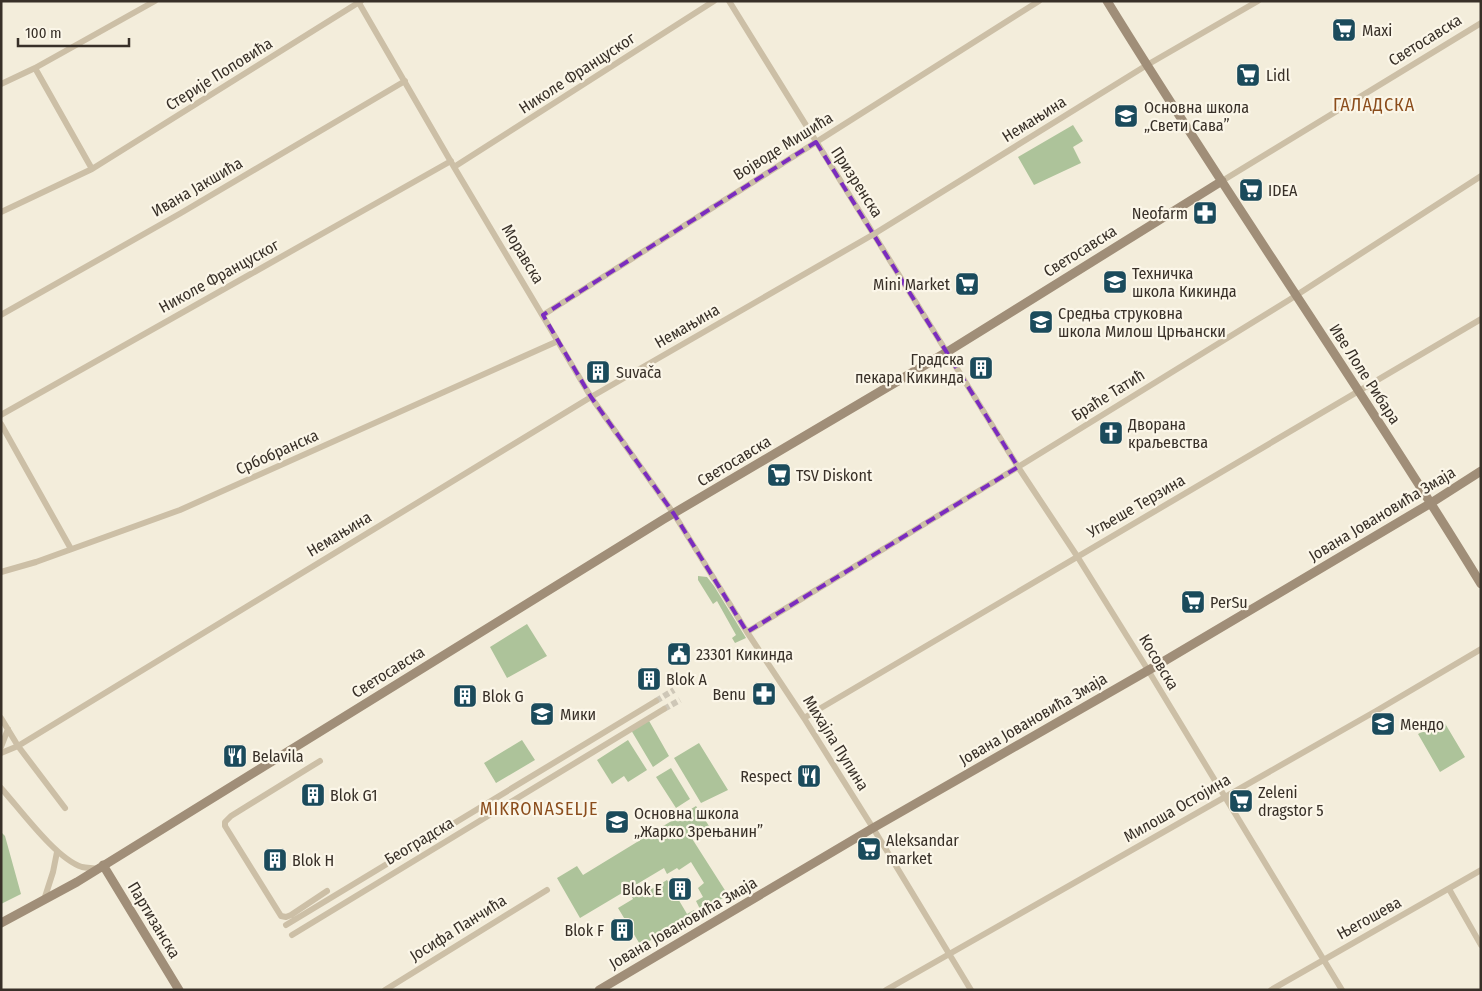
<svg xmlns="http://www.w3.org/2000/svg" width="1482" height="991" viewBox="0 0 1482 991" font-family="'Fira Sans Condensed',sans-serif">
<rect width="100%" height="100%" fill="#f3eddb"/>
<!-- green -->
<path fill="#adc39a" d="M1073,125L1083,141L1073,147L1081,163L1034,185L1018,157Z
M698,576L707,577L714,586L746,638L735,643L732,638L736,635L717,601L713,604L698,580Z
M527,624L547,656L507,678L490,647Z
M648,719L669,756L653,767L631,730Z
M1443,720L1465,757L1440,772L1418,734Z
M522,740L535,760L496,783L484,763Z
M628,740L647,770L628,782L624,776L612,784L597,760Z
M699,743L728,790L701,803L674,758Z
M671,768L690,799L676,808L656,777Z
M696,806L709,826L691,837L728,895L701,911L696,901L703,897L698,888L704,883L691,862L679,870L677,868L667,874L664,868L580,918L557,878L577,866L583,875Z
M1,832L5,836L21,894L1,904Z
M667,880L687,914L694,910L696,914L641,946L618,908L633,899L630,893L646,883L650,890Z"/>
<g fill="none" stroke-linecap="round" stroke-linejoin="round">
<!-- street-tunnel -->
<path stroke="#cec7b7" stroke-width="6" stroke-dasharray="6 3" stroke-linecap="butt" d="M656,701L674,690
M664,709L680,700"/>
<!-- street -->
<path stroke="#ccbfa6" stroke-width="6" d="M729,1L1018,467L1077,556L1148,670L1342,990
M359,3L454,167L591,397L674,514L747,632L804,718L873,828L971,990
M35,68L92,169
M1,84L35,68L155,1
M454,167L714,1
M1222,181L1481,23
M1,212L92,169L361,1
M1,315L181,213L405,81
M543,315L1039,1
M1,415L451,161
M1,424L71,549
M1,572L36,562L180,510L558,341
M747,632L1018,467L1289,300L1481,176
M1,718L18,746L65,808
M804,718L1481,319
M1,747L8,729
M1,753L18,746L591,397L874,234L1147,65L1258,1
M320,761L231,816L225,822V826L281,916L286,917L291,915L327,891
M1,788C20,809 56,859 82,867C87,868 93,868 98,869
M1449,889L1481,945
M44,900L53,872L57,852
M286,925L656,701
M292,935L664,709
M385,990L547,890
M886,990L1376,711L1481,649
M1271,990L1481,870"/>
<!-- secondary -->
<path stroke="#a08e78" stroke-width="9" d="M1107,1C1228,198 1361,387 1481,584
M103,865L179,990
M1,923L77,882L664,519L947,352L1222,181
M599,990L873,828L1161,663L1431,503L1481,471"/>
</g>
<!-- marked area -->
<path fill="none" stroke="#7b2cbf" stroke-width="4" stroke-dasharray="10 6" stroke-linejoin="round" d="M816,142L1018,467L747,632L674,514L591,397L543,315Z"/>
<!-- icons -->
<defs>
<symbol id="supermarket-square" viewBox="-11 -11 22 22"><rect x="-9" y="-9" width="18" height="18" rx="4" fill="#1b4b5c" stroke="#fbf6e8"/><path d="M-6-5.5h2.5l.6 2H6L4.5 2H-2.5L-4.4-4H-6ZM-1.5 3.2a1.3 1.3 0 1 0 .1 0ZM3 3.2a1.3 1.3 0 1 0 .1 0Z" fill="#fff"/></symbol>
<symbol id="school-square" viewBox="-11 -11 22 22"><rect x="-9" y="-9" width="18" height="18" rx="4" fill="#1b4b5c" stroke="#fbf6e8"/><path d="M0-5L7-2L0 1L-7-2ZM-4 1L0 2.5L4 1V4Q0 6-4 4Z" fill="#fff"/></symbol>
<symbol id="pharmacy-square" viewBox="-11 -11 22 22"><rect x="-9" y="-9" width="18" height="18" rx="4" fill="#1b4b5c" stroke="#fbf6e8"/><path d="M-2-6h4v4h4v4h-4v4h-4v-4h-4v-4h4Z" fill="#fff"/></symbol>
<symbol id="building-square" viewBox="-11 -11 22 22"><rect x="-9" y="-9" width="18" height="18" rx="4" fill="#1b4b5c" stroke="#fbf6e8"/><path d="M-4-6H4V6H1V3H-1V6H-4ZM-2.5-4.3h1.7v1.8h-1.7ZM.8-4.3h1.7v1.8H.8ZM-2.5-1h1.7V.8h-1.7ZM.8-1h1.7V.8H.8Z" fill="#fff"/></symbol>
<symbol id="church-square" viewBox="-11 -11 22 22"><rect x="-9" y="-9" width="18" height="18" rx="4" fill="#1b4b5c" stroke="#fbf6e8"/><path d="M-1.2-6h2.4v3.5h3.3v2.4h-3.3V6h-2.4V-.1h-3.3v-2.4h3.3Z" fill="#fff"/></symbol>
<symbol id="civic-square" viewBox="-11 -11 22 22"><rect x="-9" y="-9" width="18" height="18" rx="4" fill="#1b4b5c" stroke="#fbf6e8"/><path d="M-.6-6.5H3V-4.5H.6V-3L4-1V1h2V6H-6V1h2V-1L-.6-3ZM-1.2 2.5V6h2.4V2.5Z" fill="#fff"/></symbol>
<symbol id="restaurant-square" viewBox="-11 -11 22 22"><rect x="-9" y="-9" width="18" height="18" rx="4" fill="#1b4b5c" stroke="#fbf6e8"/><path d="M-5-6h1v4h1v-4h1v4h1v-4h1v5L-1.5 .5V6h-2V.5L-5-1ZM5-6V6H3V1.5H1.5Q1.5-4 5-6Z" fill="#fff"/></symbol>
</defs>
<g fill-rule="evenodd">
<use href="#supermarket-square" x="1330" y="16" width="28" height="28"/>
<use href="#supermarket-square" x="1234" y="61" width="28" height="28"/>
<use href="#school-square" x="1112" y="102" width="28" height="28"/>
<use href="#supermarket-square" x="1237" y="176" width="28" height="28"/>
<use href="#pharmacy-square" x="1191" y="199" width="28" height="28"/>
<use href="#school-square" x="1101" y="268" width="28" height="28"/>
<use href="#supermarket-square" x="953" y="270" width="28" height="28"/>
<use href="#school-square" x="1027" y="308" width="28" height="28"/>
<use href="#building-square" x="967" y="354" width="28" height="28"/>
<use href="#building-square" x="584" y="358" width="28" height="28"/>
<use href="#church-square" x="1097" y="419" width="28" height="28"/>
<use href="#supermarket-square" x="765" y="461" width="28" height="28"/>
<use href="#supermarket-square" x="1179" y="588" width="28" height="28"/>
<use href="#civic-square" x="665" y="640" width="28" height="28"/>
<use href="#building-square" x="635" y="665" width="28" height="28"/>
<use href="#pharmacy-square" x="750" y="680" width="28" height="28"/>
<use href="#building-square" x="451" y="682" width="28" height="28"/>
<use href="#school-square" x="528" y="700" width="28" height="28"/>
<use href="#school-square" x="1369" y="710" width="28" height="28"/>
<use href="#restaurant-square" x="221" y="742" width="28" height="28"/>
<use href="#restaurant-square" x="795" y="762" width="28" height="28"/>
<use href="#building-square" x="299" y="781" width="28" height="28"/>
<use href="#supermarket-square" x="1227" y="787" width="28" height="28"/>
<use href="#school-square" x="603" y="808" width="28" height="28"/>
<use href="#supermarket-square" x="855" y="835" width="28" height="28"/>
<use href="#building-square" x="261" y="846" width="28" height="28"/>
<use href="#building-square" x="666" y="875" width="28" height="28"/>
<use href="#building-square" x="608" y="916" width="28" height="28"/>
</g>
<g text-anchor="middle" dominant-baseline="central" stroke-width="4.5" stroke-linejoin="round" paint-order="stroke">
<!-- poi labels -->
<g font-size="16" fill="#383028" stroke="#fbf6e8" text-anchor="start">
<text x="1362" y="30">Maxi</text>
<text x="1266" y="75">Lidl</text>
<text x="1144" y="107">Основна школа<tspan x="1144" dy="18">„Свети Сава”</tspan></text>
<text x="1268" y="190">IDEA</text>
<text x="1188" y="213" text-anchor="end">Neofarm</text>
<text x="1132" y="273">Техничка<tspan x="1132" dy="18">школа Кикинда</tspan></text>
<text x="950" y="284" text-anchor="end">Mini Market</text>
<text x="1058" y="313">Средња струковна<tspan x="1058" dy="18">школа Милош Црњански</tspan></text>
<text x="964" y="359" text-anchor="end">Градска<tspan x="964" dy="18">пекара Кикинда</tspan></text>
<text x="616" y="372">Suvača</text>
<text x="1128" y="424">Дворана<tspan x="1128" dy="18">краљевства</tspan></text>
<text x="796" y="475">TSV Diskont</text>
<text x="1210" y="602">PerSu</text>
<text x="696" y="654">23301 Кикинда</text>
<text x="666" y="679">Blok A</text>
<text x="746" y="694" text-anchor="end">Benu</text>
<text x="482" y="696">Blok G</text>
<text x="560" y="714">Мики</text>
<text x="1400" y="724">Мендо</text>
<text x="252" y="756">Belavila</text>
<text x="792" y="776" text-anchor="end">Respect</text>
<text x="1258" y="792">Zeleni<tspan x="1258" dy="18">dragstor 5</tspan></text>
<text x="330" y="795">Blok G1</text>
<text x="634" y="813">Основна школа<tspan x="634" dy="18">„Жарко Зрењанин”</tspan></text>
<text x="886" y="840">Aleksandar<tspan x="886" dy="18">market</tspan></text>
<text x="292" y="860">Blok H</text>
<text x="662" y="889" text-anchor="end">Blok E</text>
<text x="604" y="930" text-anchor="end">Blok F</text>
</g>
<!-- street labels -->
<g font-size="16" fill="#383028" stroke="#fbf6e8">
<text transform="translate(1425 40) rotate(-32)">Светосавска</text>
<text transform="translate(577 73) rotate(-33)">Николе Француског</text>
<text transform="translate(219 74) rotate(-32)">Стерије Поповића</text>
<text transform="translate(1034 119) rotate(-32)">Немањина</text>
<text transform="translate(783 146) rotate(-32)">Војводе Мишића</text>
<text transform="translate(857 182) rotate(57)">Призренска</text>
<text transform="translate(197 187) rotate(-30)">Ивана Јакшића</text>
<text transform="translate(1080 251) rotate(-32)">Светосавска</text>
<text transform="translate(523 254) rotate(59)">Моравска</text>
<text transform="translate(219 276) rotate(-29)">Николе Француског</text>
<text transform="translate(687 326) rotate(-30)">Немањина</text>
<text transform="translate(1365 374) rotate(57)">Иве Лоле Рибара</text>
<text transform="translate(1108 395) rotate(-32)">Браће Татић</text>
<text transform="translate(277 452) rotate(-24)">Србобранска</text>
<text transform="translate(734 461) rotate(-31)">Светосавска</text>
<text transform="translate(1136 506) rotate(-30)">Угљеше Терзина</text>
<text transform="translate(1382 514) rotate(-31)">Јована Јовановића Змаја</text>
<text transform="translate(339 534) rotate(-31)">Немањина</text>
<text transform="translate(1159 662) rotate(59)">Косовска</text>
<text transform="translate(388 672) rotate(-32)">Светосавска</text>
<text transform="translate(1033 719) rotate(-30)">Јована Јовановића Змаја</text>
<text transform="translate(836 743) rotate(58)">Михајла Пупина</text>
<text transform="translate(1177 808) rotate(-30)">Милоша Остојина</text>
<text transform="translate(419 841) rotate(-31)">Београдска</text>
<text transform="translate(1369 918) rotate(-29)">Његошева</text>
<text transform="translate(154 920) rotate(59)">Партизанска</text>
<text transform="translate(683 923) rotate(-30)">Јована Јовановића Змаја</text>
<text transform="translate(458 928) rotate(-32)">Јосифа Панчића</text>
</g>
<!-- neighbourhood labels -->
<g font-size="18" letter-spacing="1" fill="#8b4d1c" stroke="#fbf6e8">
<text x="1374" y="105">ГАЛАДСКА</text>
<text x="539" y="809">MIKRONASELJE</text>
</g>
</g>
<!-- border -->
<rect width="1482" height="991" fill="none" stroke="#383028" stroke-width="5"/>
<!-- scale -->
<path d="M18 38v8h111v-8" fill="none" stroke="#383028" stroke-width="2.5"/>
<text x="25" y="38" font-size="15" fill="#383028" stroke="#fbf6e8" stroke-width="4" paint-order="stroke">100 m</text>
</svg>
